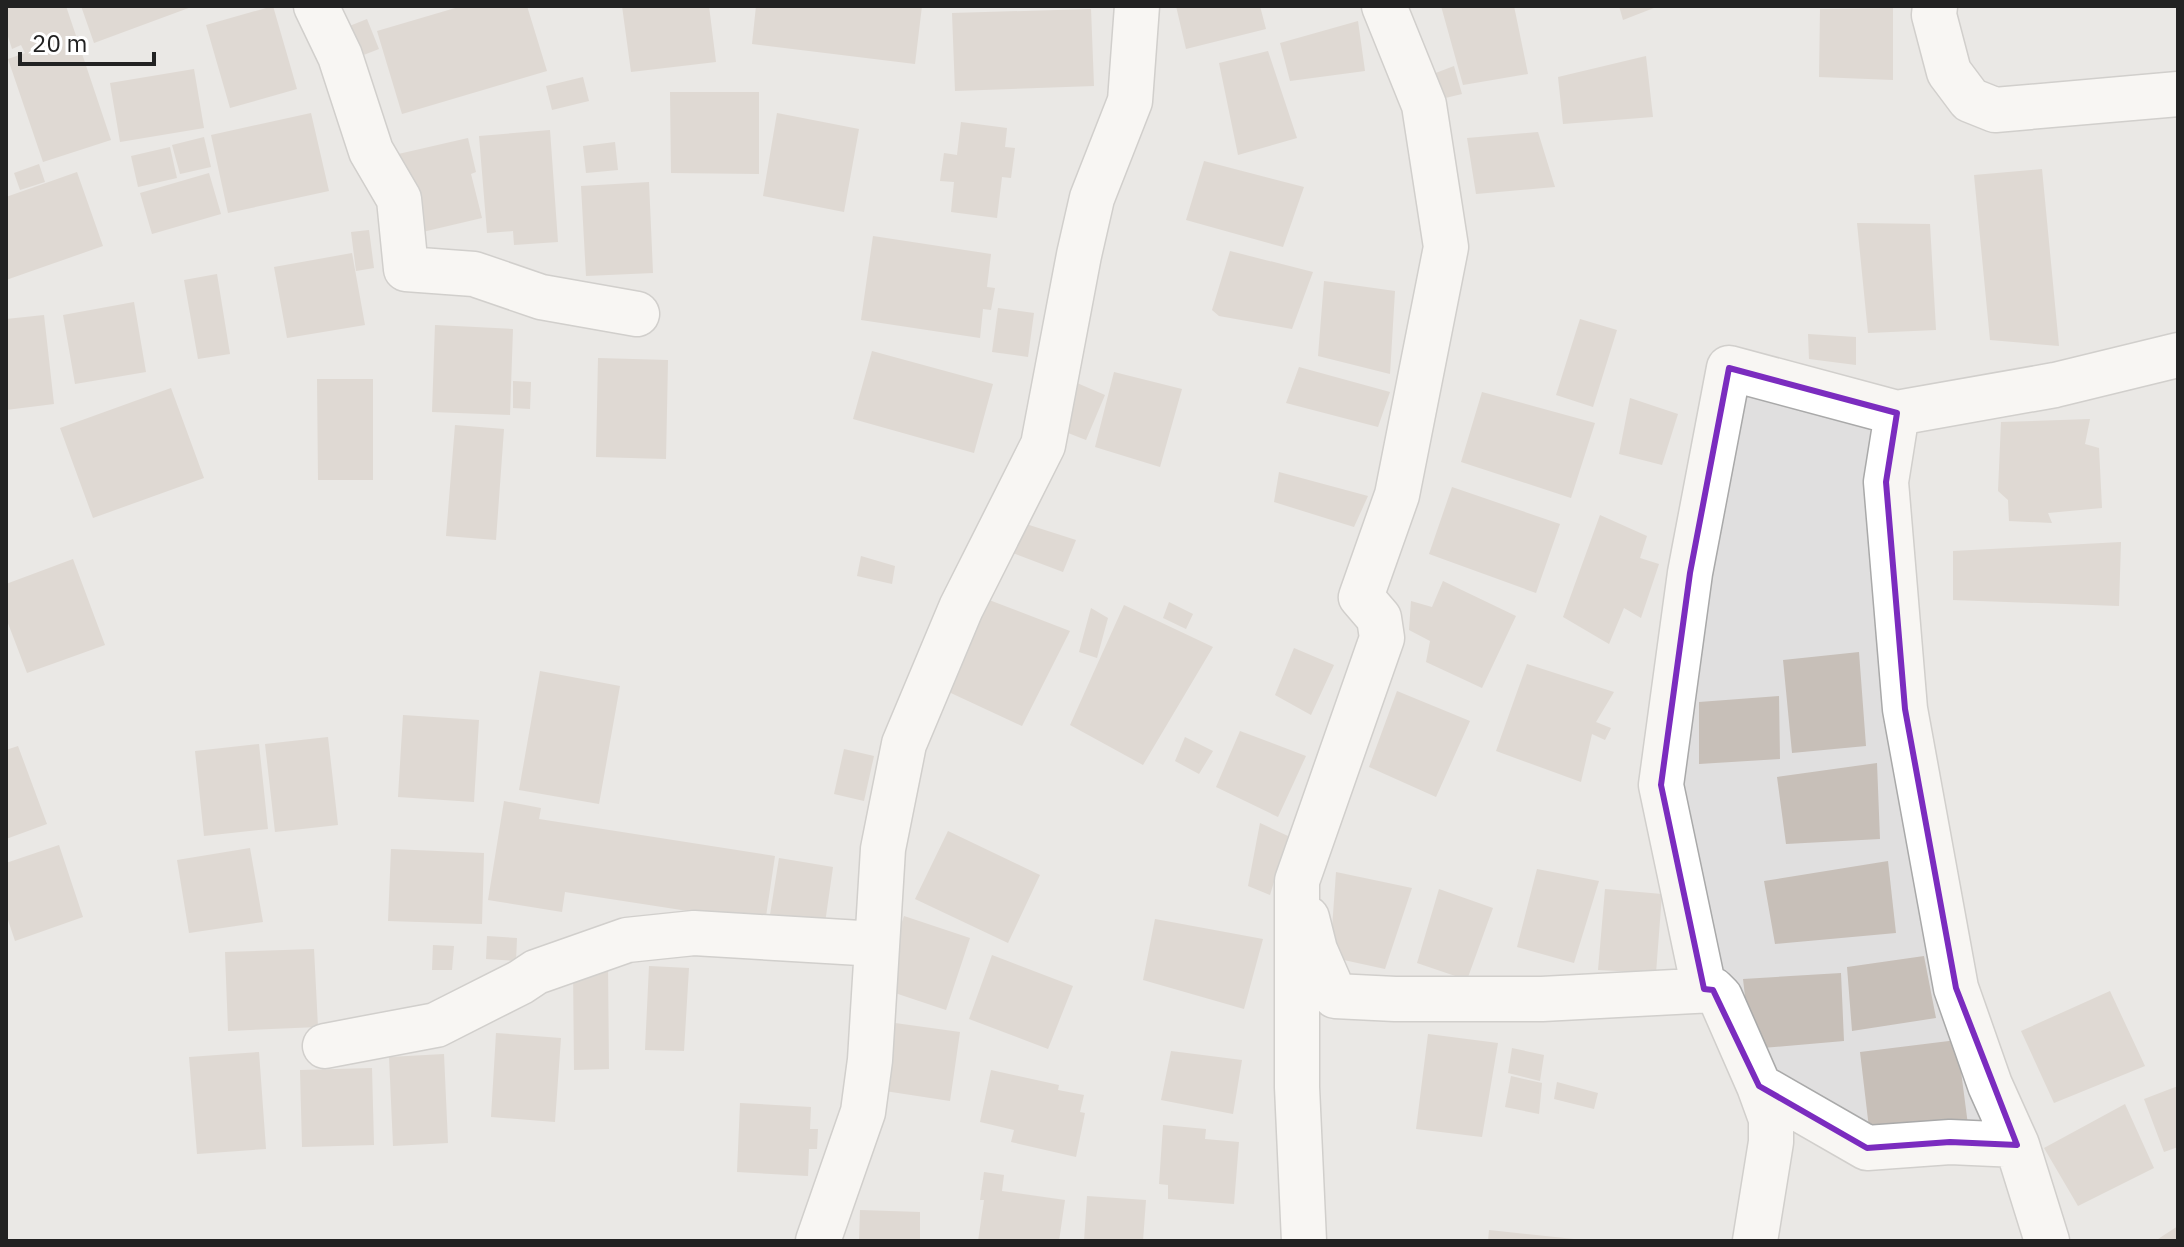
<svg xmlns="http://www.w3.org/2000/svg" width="2184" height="1247" viewBox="0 0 2184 1247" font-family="'IBM Plex Sans',sans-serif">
<rect width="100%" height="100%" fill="#f2efe9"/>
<!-- residential -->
<path fill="#e0dfdf" d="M6,6H2178V1241H6Z"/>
<!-- building -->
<path fill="#c7bfb8" d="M6,6H66L111,140L43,162L8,59L25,53L21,45L12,49L6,30Z
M81,6H194L94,43Z
M273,6L297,89L230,108L206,25Z
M462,6H527L547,71L402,114L377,31Z
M622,6H709L716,62L631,72Z
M756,6H922L915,64L752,44Z
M1176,6H1260L1266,29L1186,49Z
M1441,6H1514L1528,74L1463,85Z
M1619,6H1659L1623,20Z
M1893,8V80L1819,77L1820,9Z
M1091,9L1094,86L955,91L952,13Z
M367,19L379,49L348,61L337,31Z
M1358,21L1365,71L1290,81L1280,43Z
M1268,51L1297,138L1238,155L1219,63Z
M1646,56L1653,117L1563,124L1558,77Z
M1454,66L1462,94L1441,99L1433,74Z
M194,69L204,128L120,142L110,83Z
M583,77L589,101L552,110L546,86Z
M670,92H759V174L671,173Z
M311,113L329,191L228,213L211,135Z
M777,113L859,129L844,212L763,196Z
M961,122L1007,128L1005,147L1015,148L1011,178L1002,177L997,218L951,212L954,182L940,181L944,153L957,155Z
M550,130L558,242L514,245L513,231L487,233L479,136Z
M1538,132L1555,187L1476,194L1467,138Z
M204,137L211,167L180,174L172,145Z
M468,138L476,172L471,174L482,218L414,234L394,155Z
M615,142L618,170L586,173L583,146Z
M170,147L177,178L138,187L131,156Z
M1204,161L1304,187L1283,247L1186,220Z
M39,164L45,182L20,190L14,173Z
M2042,169L2059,346L1990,340L1974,175Z
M77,172L103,246L6,280V197Z
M209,173L221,214L152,234L140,193Z
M649,182L653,273L586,276L581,186Z
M1857,223L1930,224L1936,330L1868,333Z
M369,230L374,268L356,271L351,232Z
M873,236L991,254L987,287L995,288L991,310L983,309L980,338L861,320Z
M1230,251L1313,272L1292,329L1219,316L1212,310Z
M352,253L365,325L287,338L274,267Z
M217,274L230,354L198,359L184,280Z
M1324,281L1395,291L1390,374L1318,356Z
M134,302L146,372L75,384L63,315Z
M998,308L1034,313L1028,357L992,352Z
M44,315L54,404L6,410V319Z
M1580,319L1617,330L1593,407L1556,395Z
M435,325L513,329L510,415L432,412Z
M1808,334L1856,337V365L1809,359Z
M872,351L993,384L974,453L853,419Z
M598,358L668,360L666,459L596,457Z
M1299,367L1390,392L1378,427L1286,403Z
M1114,372L1182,389L1160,467L1095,447Z
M317,379H373V480H318Z
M513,381L531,382L530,409L513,408Z
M1077,383L1105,395L1086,440L1063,431Z
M171,388L204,478L93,518L60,428Z
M1482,392L1595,423L1571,498L1461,462Z
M1630,398L1678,414L1662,465L1619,454Z
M2090,419L2085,444L2099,448L2102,508L2048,513L2052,523L2009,521L2008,500L1998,491L2001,422Z
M455,425L504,429L496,540L446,536Z
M1279,472L1368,496L1354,527L1274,502Z
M1452,487L1560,524L1536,593L1429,554Z
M1600,515L1647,536L1640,558L1659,564L1641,618L1624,608L1609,644L1563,617Z
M1026,524L1076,540L1063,572L1013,553Z
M2121,542L2119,606L1953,600V551Z
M861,556L895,566L892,584L857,576Z
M73,559L105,645L27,673L6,618V584Z
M1443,581L1516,616L1482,688L1426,662L1430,641L1409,630L1411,601L1432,607Z
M976,595L1070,631L1022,726L938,687Z
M1169,602L1193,614L1186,629L1163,618Z
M1124,605L1213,647L1143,765L1070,725Z
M1091,608L1108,618L1097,658L1079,652Z
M1294,648L1334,665L1311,715L1275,695Z
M1859,652L1866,746L1792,753L1783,660Z
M1527,664L1614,692L1596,722L1611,728L1605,740L1592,734L1581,782L1496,751Z
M540,671L620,686L599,804L519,790Z
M1397,691L1470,721L1436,797L1369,767Z
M1779,696L1780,759L1699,764V702Z
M403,715L479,720L474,802L398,797Z
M1240,731L1306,756L1278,817L1216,787Z
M328,737L338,825L275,832L265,744Z
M1185,737L1213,751L1199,774L1175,761Z
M259,744L268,829L204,836L195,751Z
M18,746L47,824L6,839V750Z
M844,749L874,756L864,801L834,794Z
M1877,763L1880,839L1786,844L1777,777Z
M504,801L541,808L539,819L775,856L765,923L565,892L562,912L488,900Z
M1260,823L1288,836L1270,895L1248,886Z
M948,831L1040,875L1008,943L915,899Z
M59,845L83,917L15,941L6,914V863Z
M250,848L263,922L189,933L177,860Z
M391,849L484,853L482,924L388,921Z
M779,858L833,867L824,930L769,921Z
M1888,861L1896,933L1775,944L1764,881Z
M1537,869L1599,881L1574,963L1517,947Z
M1336,872L1412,888L1385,969L1330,957Z
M1439,889L1493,908L1467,980L1417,963Z
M1605,889L1662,894L1656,973L1598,970Z
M904,916L970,938L946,1010L880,988Z
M1155,919L1263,939L1244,1009L1143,980Z
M487,936L517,938L516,961L486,959Z
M433,945L454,946L452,970H432Z
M314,949L318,1027L228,1031L225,952Z
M992,955L1073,986L1048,1049L969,1019Z
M1924,956L1936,1018L1852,1031L1847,967Z
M608,965L609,1069L574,1070L573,966Z
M649,966L689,968L684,1051L645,1050Z
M1841,973L1844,1041L1751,1049L1743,979Z
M2110,991L2145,1066L2054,1103L2021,1031Z
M895,1023L960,1032L950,1101L885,1091Z
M496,1033L561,1038L555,1122L491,1117Z
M1428,1034L1498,1043L1482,1137L1416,1129Z
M1957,1040L1968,1125L1869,1128L1860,1052Z
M1512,1048L1544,1055L1540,1081L1508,1073Z
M1171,1051L1242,1060L1233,1114L1161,1100Z
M259,1052L266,1149L197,1154L189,1057Z
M444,1054L448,1143L393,1146L389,1057Z
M372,1068L374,1145L302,1147L300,1070Z
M991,1070L1059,1085L1058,1090L1084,1095L1080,1112L1085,1113L1076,1157L1011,1142L1014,1130L980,1122Z
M1511,1076L1542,1083L1539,1114L1505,1107Z
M1557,1082L1598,1093L1594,1109L1554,1099Z
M2178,1086V1147L2164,1152L2144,1099Z
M740,1103L811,1107L810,1129H818L817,1149H809L808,1176L737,1172Z
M2125,1104L2154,1168L2078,1206L2044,1148Z
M1163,1125L1206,1129L1205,1139L1239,1142L1234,1204L1168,1199V1185L1159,1184Z
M984,1172L1004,1175L1002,1191L1065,1200L1059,1241H978L984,1200H980Z
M1087,1196L1146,1200L1143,1241H1084Z
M860,1210L920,1212V1241H859Z
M2178,1226V1241H2155Z
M1489,1230L1574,1239V1241H1488Z"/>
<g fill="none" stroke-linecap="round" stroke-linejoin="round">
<defs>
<path id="street" d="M316,6L340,56L371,151L399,199L406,269L474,274L541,297L637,314
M1935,6L1934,15L1949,72L1970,100L1995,110L2178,94
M1307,918L1315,950L1335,996L1395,999H1542L1713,990L1720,997L1759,1086L1867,1148L1950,1142L2017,1145L2047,1241
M1704,989L1661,785L1690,573L1729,368L1897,413
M325,1046L436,1025L521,982L536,972L627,940L694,933L877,944
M2017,1145L1990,1085L1956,988L1905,709L1886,482L1897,413L2055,385L2178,355
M818,1241L863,1112L870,1060L883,849L904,744L961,608L1043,445L1079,255L1092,198L1130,101L1137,6
M1304,1241L1297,1087V881L1382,638L1379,618L1361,597L1397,495L1446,247L1424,105L1384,6
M1755,1241L1771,1142V1119L1759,1086"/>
</defs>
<!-- street casing -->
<use href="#street" stroke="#a9a9a9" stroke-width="47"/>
<!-- street -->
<use href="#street" stroke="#fff" stroke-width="44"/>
</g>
<!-- marked area -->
<path d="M0 0H2184V1247H0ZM1729,368L1897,413L1886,482L1905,709L1956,988L2017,1145L1950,1142L1867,1148L1759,1086L1713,990L1704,989L1661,785L1690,573Z" fill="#f2efe9" fill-opacity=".55" fill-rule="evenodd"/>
<path fill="none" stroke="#7b2cbf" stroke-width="6" stroke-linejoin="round" d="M1729,368L1897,413L1886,482L1905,709L1956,988L2017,1145L1950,1142L1867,1148L1759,1086L1713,990L1704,989L1661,785L1690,573Z"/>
<!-- border -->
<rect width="2184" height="1247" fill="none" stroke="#222222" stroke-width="16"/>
<!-- scale -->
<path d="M20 52v12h134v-12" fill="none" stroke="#222222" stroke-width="4"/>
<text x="32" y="52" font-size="24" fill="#222222" stroke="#ffffff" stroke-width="6" paint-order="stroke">20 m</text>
</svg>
